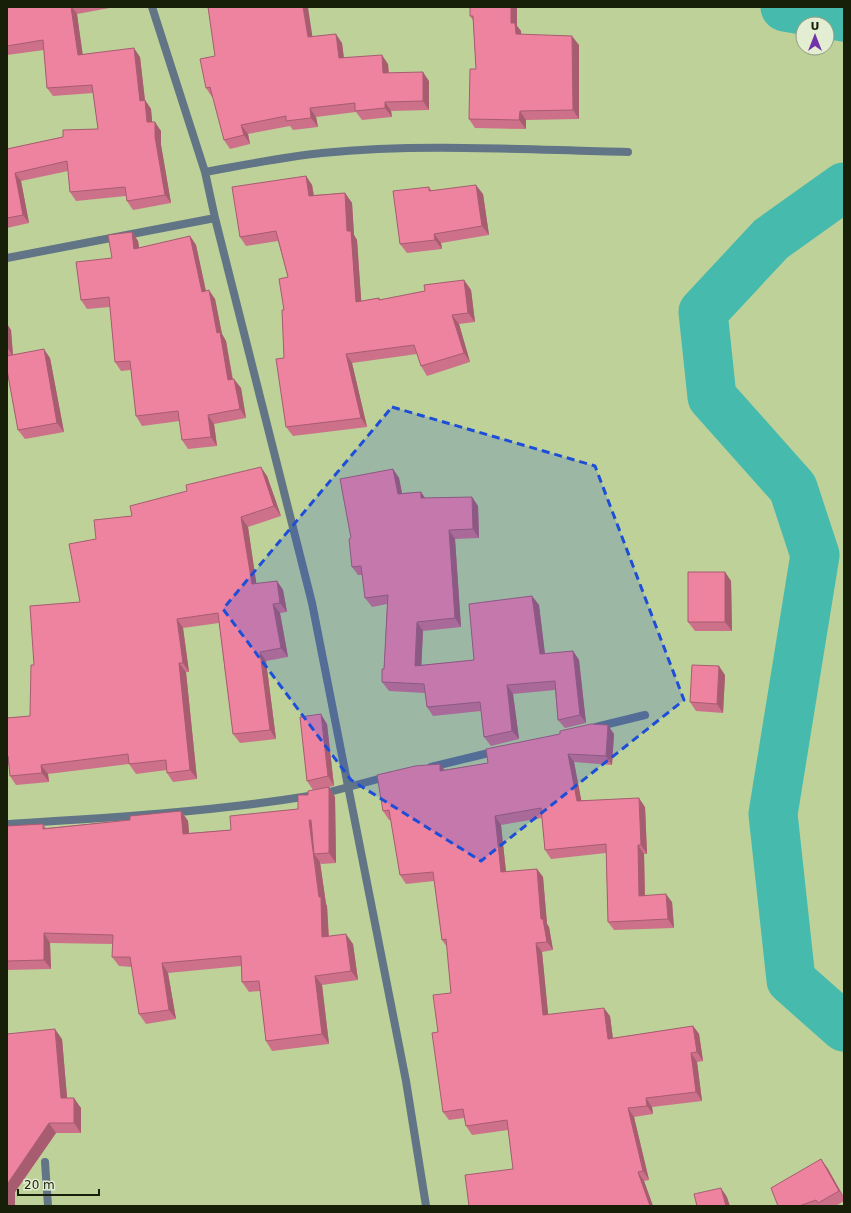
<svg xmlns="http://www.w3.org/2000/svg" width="851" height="1213" viewBox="0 0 851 1213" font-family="'DejaVu Sans',sans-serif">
<rect width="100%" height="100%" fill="#bdd199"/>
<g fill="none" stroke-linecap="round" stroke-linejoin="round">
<!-- river -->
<path stroke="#46bbad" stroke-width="49" d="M785,7L844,17
M844,187L771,239L703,312L712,397L793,488L815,555L773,814L791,980L844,1027"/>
<!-- minor -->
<path stroke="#617586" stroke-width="8" d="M152,7L205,172L215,218L312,603L406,1081L426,1206
M205,172C244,165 283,157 322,153C424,143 526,150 628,152
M7,258L215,218
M596,727L645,715
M431,767L497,751
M322,794L386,777
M7,824C107,818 210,812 309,796
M45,1162L48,1206"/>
</g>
<!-- wall -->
<path fill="#cd718a" d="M7,7H115L77,14L82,54L140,57L145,100L151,109L152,122L161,131V145L171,203L133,210L127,201L126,196L76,201L70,192L68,171L21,181L29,223L7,228V149L98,129L93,93L53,96L47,88L44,50L7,55L8,63H7Z
M517,7V26L521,31V35L579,45V119L526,120V129L475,128L469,119L476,69L473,20L470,16Z
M313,37L342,43L344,58L388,64L389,73L429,81V110L391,111L392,117L362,120L356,112L316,117L318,127L293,130L290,126L248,134L250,144L230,149L224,140L213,97H212L206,88L215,56Z
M306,176L312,185L314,195L345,193L352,203L354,235L357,240L361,301L379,298L381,300L425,291L464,280L471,290L475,322L459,324L470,362L427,376L421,366L417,354L352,363L367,427L293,436L286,427L284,358V310L288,277L278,241L246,246L240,237Z
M429,187L432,191L483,194L489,235L441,243L442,249L407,253L400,244Z
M132,232L138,241L139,248L190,236L196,245L206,291L215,299L222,334L226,341L233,379L241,388L246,418L214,424L217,446L188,449L182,440L180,421L142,426L136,416L131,370L121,371L115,362L110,307L87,309L81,300L112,258Z
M7,324L11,330L13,355L50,358L64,432L25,439L18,430L7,370Z
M393,469L399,478L402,493L421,492L425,498L472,497L478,506L479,538L455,539L461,627L423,631L421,665L474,660L532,596L539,605L545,654L573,651L579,660L586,723L565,728L558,720L555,690L513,694L519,739L491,746L484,737L481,711L433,716L427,707L425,693L389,691L382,682L384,669L387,604L372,607L365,598L362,575H358L352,567L351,538Z
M267,476L281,516L248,527L256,584L277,581L283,590L287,612L280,613L288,657L266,661L276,739L240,743L233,734L219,623L183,628L189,672H186L197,779L173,782L167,773V770L136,774L129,764L48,774L49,782L16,785L10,776L9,765H7V718L30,716L34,665L80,602L96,539L132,516Z
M725,572L731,581L732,631H695L688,622Z
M725,675L723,713L696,711L690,702Z
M327,724L334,786L313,790L307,781Z
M614,734L612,765L574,762L581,800L645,807L647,854H644L645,896L672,902L674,928L614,930L608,922L606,853L551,859L545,850L542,818L501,825L506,872L537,869L543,877L547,924L549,927L553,950L542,952L548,1014L610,1016L613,1038L693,1026L699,1034L703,1061L697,1062L702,1101L652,1107L653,1114L634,1117L649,1180L644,1181L653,1206H469L513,1169L508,1130L472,1135L466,1126L464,1118L449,1120L443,1112L438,1032L451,993L447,947L442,940L434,881L406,884L400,875L391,820H389L383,811L444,770L488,763Z
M329,787L335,797L336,863L321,864L320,862L326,904L327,906L329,936L353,944L358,980L322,985L329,1044L272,1051L266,1041L260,991L249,992L242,982L241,966L168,973L176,1019L146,1024L139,1014L132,967L119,966L112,957L113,944L50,943L51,969L7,970V826L43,824L46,828L130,820L181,811L188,821L189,833L231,830L298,809L308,795Z
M62,1039L67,1098L81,1108V1133H56L15,1192V1206H7Z
M821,1159L828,1169L844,1197V1201L836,1206H778Z"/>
<!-- shaded-wall -->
<path fill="#a75c70" d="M71,7H72L77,14L84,63L78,55Z
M303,7H308L314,47L308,37Z
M511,7H517V26L521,31L522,43L516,34L511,23Z
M336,34L342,43L345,68L339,58Z
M572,36L579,45V119L573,110Z
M134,48L140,57L146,110L140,101Z
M382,55L388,64L389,82L383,73Z
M423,72L429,81V110L423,101Z
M145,100L151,109L153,131L147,122Z
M385,102L391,111L392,117L385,108Z
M310,108L316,117L318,127L311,118Z
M520,111L526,120V129L519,120Z
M155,122L161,131V145L171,203L165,195L155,137Z
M241,125L248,134L250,144L244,135Z
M15,173L21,181L29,223L23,215Z
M306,176L312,185L315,205L309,196Z
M476,185L483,194L489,235L482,226Z
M345,193L352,203L354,235L357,240L362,311L356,302L347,231Z
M132,232L138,241L141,258L134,249Z
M434,234L441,243L442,249L435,240Z
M190,236L196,245L208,301L202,292Z
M464,280L471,290L475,322L468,313Z
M209,290L215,299L222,334L226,341L234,389L228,380L217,333Z
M452,315L459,324L470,362L464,353Z
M7,324L11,330L13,356L7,347Z
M44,349L50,358L64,432L57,423Z
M346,354L352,363L367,427L361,418Z
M234,379L241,388L246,418L240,409Z
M208,415L214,424L217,446L211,437Z
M261,467L267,476L281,516L274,506Z
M393,469L399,478L404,503L398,494Z
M421,492L427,501L421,498Z
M472,497L478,506L479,538L473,529Z
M241,517L248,527L258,594L252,584Z
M449,530L455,539L461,627L455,618Z
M725,572L731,581L732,631L725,622Z
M277,581L283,590L287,612L280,603Z
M532,596L539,605L546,663L540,654Z
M273,604L280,613L288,657L281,648Z
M177,619L183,628L189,672L183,663Z
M417,622L423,631L421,675L415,666Z
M573,651L579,660L586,723L580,715Z
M260,652L266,661L276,739L270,730Z
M179,663L186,672L197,779L190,770Z
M719,666L725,675L723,713L717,704Z
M507,685L513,694L519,739L512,731Z
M321,714L327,724L334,786L328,776Z
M608,725L614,734L612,765L606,756Z
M568,754L574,762L583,809L577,801Z
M440,764L446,772L440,771Z
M41,765L48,774L49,782L42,773Z
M329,787L335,797L336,863L329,853Z
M639,798L645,807L647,854L641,845Z
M181,811L188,821L190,843L183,834Z
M495,816L501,825L507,881L501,872Z
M309,820L316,830L314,854L320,862L326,904L327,906L329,947L322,937L319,897Z
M638,845L644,854L645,905L639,896Z
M537,869L543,877L547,924L549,927L553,950L547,942L541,919Z
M666,894L672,902L674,928L668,919Z
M44,933L50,943L51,969L44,960Z
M346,934L353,944L358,980L351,971Z
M536,943L542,952L549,1023L543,1015Z
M162,963L168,973L176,1019L169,1010Z
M315,976L322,985L329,1044L322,1034Z
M604,1008L610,1016L614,1048L608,1039Z
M693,1026L699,1034L703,1061L697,1052Z
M55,1029L62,1039L68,1108L61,1098Z
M691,1053L697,1062L702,1101L696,1092Z
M74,1098L81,1108V1133L74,1123Z
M646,1098L652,1107L653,1114L647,1106Z
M628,1108L634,1117L649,1180L643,1171Z
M49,1123L56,1133L15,1192V1206H8V1183Z
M821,1159L828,1169L844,1198L839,1191Z
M638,1172L644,1181L653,1206H650Z
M721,1188L727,1197L730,1206H726Z"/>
<!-- building -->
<path fill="#ee83a0" stroke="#a75c70" d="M7,7H71L78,55L134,48L140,101L145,100L147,122H155V137L165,195L127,201L125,187L70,192L67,161L15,173L23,215L7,218V149L63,137V130L98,129L92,85L47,88L43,40L7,46Z
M208,7H303L308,37L336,34L339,58L382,55L383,73L423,72V101L385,102V108L355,111V103L310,108L311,118L286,121V116L241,125L244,135L224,140L210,87L206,88L200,59L215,56Z
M470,7H511V23H515L516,34L572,36L573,110L520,111L519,120L469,119L470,69H476L473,16H470Z
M306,176L309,196L345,193L347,231H351L356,302L379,298V300L425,291L424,285L464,280L468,313L452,315L464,353L421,366L414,345L346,354L361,418L286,427L276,359L284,358L282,310H284L279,279L288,277L276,231L240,237L232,187Z
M476,185L482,226L434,234L435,240L400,244L393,191L429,187V191Z
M132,232L134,249L190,236L202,292L209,290L217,333L220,332L228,380L234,379L240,409L208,415L211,437L182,440L178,411L136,416L130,361L115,362L109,297L81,300L76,262L112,258L108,235Z
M44,349L57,423L18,430L7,370V356Z
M261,467L274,506L241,517L252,584L277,581L280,603L273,604L281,648L260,652L270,730L233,734L218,613L177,619L183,663H179L190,770L167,773L166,760L129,764L128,754L41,765L42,773L10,776L8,756H7V718L30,716L31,665H34L30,606L80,602L69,544L96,539L94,520L132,516L130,506L187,491L186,485Z
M393,469L398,494L421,492V498L472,497L473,529L449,530L455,618L417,622L415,666L474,660L469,604L532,596L540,654L573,651L580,715L558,720L555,681L507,685L512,731L484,737L480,702L427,707L424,684L382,682V669H384L388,595L365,598L361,566L352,567L349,539L351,538L340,479Z
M688,572H725V622H688Z
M692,665L719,666L717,704L690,702Z
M321,714L328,776L307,781L300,717Z
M591,724L608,725L606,756L568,754L577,801L639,798L641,845H638L639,896L666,894L668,919L608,922L606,844L545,850L541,808L495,816L501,872L537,869L541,919H543L547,942L536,943L543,1015L604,1008L608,1039L693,1026L697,1052L691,1053L696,1092L646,1098L647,1106L628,1108L643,1171L638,1172L650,1206H469L465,1175L513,1169L507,1120L466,1126L463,1109L443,1112L432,1033L438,1032L433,995L451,993L446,939L442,940L433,872L400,875L389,810L383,811L377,775L415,766L440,764V771L488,763L486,749L560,734V731Z
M329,787V853L314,854L311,820H309L319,897H321L322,937L346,934L351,971L315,976L322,1034L266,1041L259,981L242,982L241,956L162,963L169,1010L139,1014L130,957H112L113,935L44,933V960L7,961V826L43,824V829L130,820V816L181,811L183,834L231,830L230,816L298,809V795H308V791Z
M55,1029L61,1098H74V1123H49L8,1183V1206H7V1034Z
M821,1159L839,1191L818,1203L816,1200L799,1206H778L771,1188Z
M721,1188L726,1206H697L694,1194Z"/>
<!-- marked area -->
<path fill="#1d4ed8" fill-opacity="0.2" stroke="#1d4ed8" stroke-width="3" stroke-dasharray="8 5" stroke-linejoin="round" d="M392,407L595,466L684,700L481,861L351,780L223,609Z"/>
<!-- border -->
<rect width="851" height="1213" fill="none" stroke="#181f09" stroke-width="16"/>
<!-- north arrow -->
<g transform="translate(815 36)"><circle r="19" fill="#e3edd1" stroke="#929b81"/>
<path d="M0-3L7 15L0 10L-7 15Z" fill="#7033a9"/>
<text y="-6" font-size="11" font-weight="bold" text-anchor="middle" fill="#181f09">U</text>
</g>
<!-- scale -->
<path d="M18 1189v6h81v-6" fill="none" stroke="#181f09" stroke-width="2"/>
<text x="24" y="1189" font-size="12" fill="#181f09" stroke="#e3edd1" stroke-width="3" paint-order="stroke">20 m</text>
</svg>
